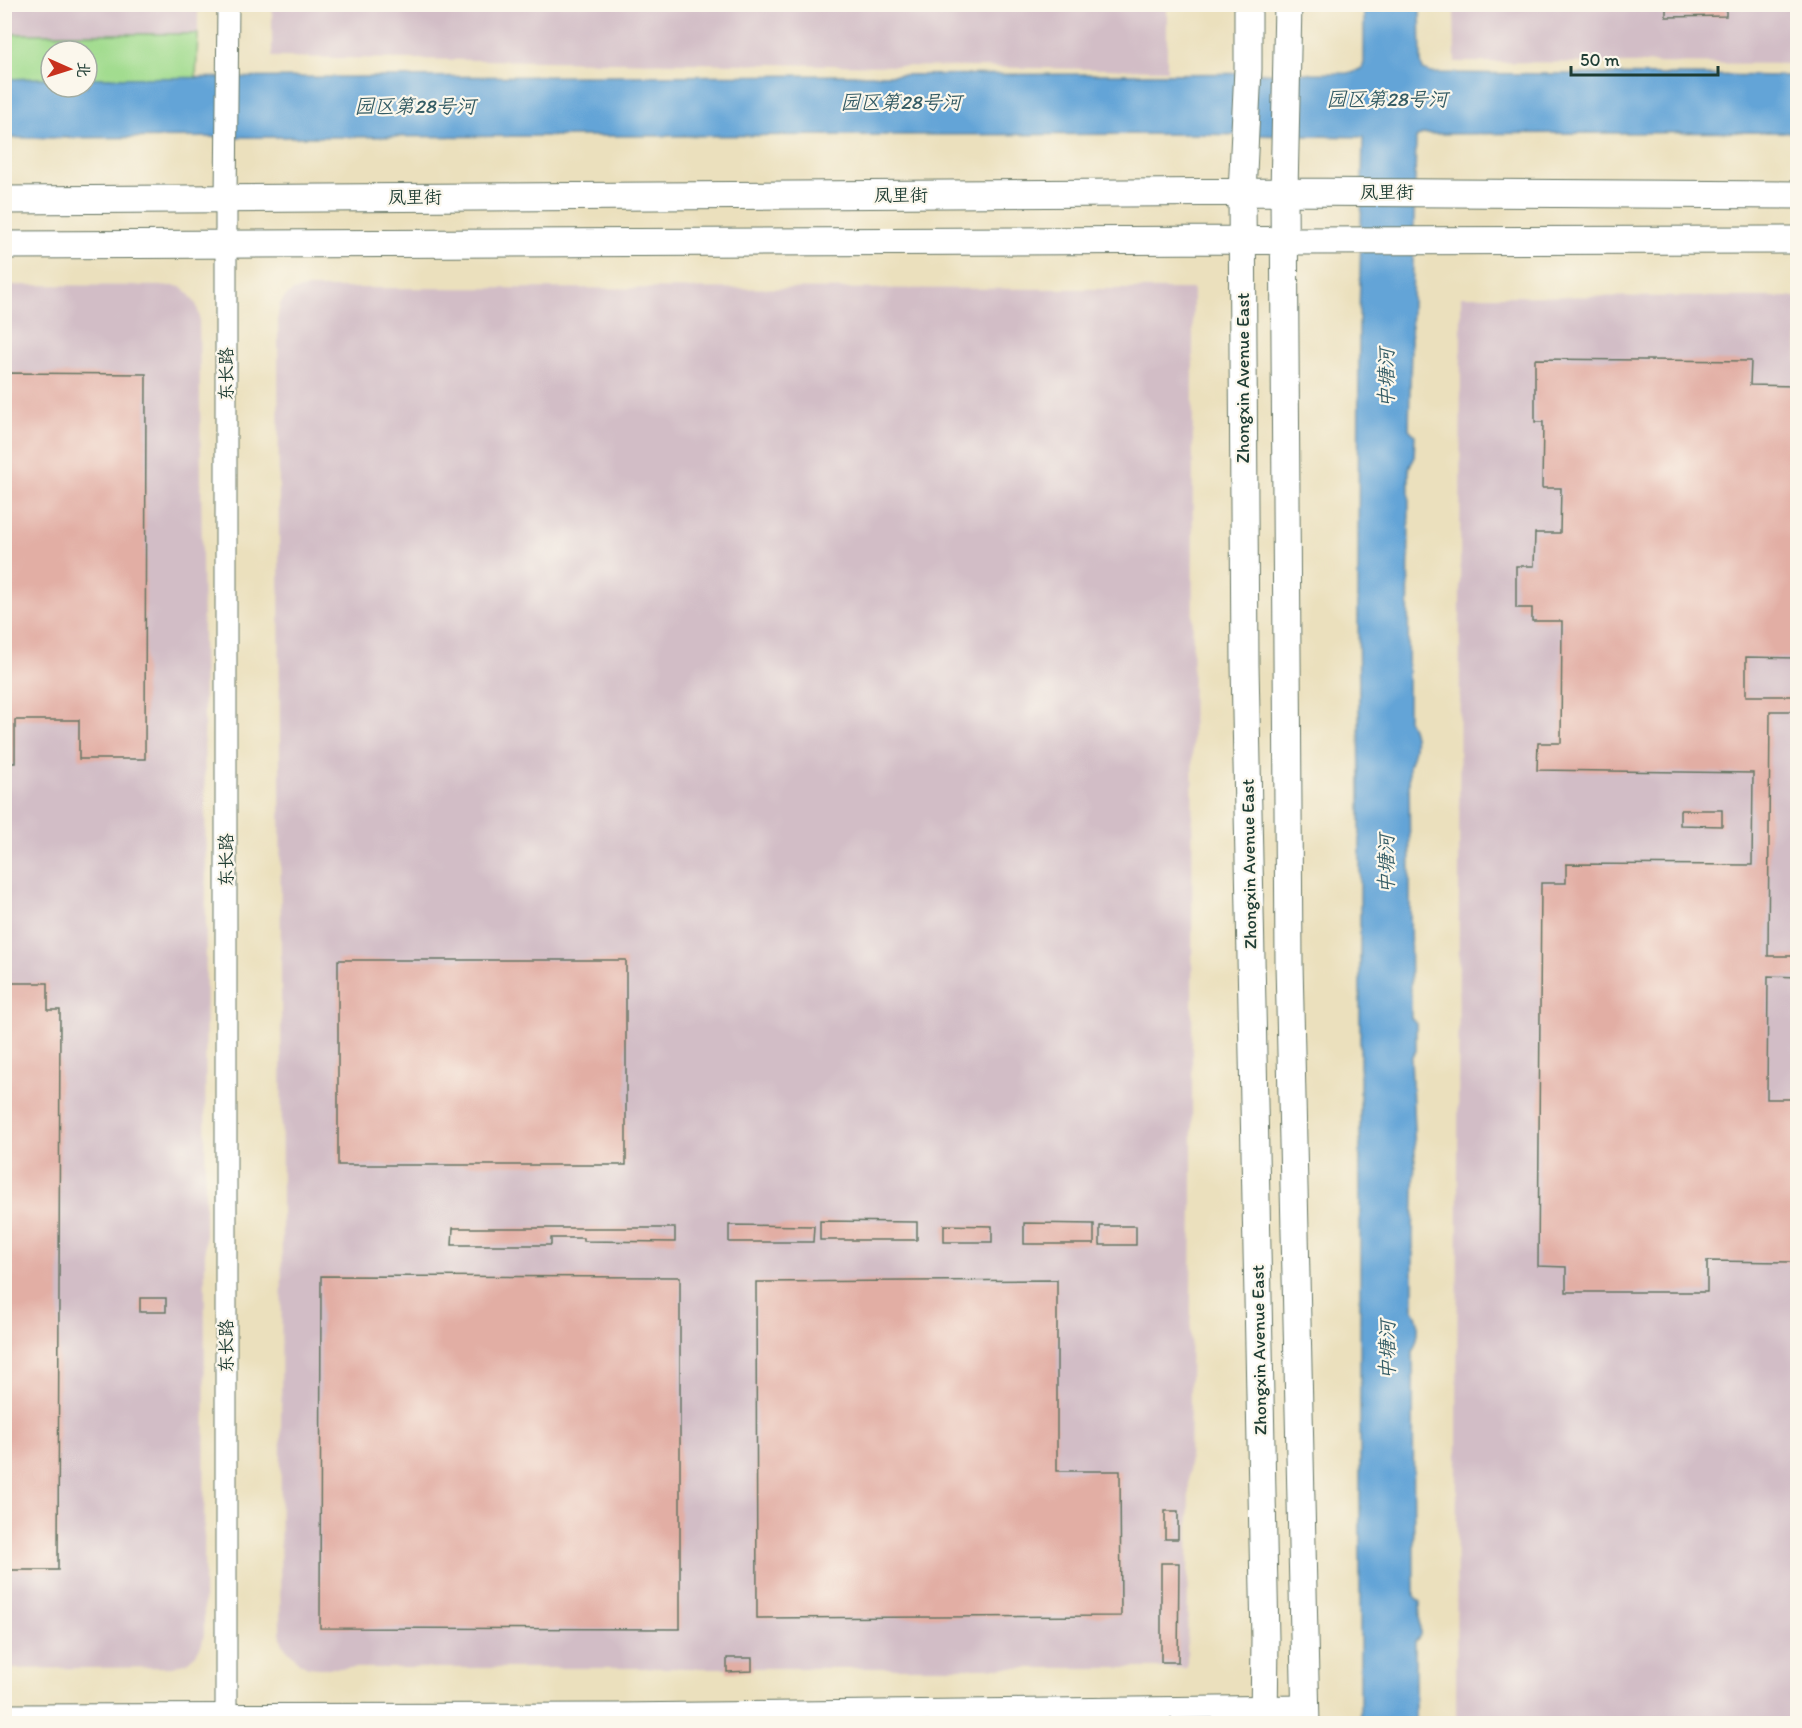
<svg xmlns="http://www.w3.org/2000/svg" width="1802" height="1728" viewBox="0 0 1802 1728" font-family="Itim,'LXGW WenKai TC',sans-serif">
<rect width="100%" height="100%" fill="#fbf7ec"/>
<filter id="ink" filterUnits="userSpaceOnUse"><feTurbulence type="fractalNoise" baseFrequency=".0167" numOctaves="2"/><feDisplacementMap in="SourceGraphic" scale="12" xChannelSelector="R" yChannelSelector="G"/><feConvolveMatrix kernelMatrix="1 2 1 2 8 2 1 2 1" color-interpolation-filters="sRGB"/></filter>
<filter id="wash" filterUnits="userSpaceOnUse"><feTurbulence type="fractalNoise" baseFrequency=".008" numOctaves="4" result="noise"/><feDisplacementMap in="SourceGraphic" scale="24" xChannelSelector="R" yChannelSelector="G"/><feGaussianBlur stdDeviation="1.35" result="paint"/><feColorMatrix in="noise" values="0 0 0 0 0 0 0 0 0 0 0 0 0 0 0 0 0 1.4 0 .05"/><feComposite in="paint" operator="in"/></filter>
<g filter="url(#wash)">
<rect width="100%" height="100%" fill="#ebe0bd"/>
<!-- industrial -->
<path fill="#d2bdc6" d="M4,5H198V34H5Z
M272,5H1167V70L272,57Z
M1454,5H1797V64L1455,62Z
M4,285L176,286L184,288L191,297L197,306L199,315L206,872L204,1634L202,1644L196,1654L187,1662L173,1667L5,1669Z
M306,288L1193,289L1192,1204L1187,1668H320L308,1667L299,1662L283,1645L280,1633L282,1211L278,315L280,304L285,297L293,291Z
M1461,296L1797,297V1723L1456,1724Z"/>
<!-- green -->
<path fill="#a2dc8f" stroke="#608c62" stroke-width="1.5" d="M4,34H198L196,78H87V51H51V78L5,79Z"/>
<!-- water -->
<path fill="#64a4d7" stroke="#427086" stroke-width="1.5" d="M1364,4L1420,5L1421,62L1423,70L1431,73L1797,76V132L1423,134L1416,138L1409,429L1415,435L1414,459L1409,468L1408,720C1417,734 1416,749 1409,765L1411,1018L1416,1024V1051L1411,1058L1415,1154L1413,1239V1310C1421,1320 1419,1338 1413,1350L1414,1596L1420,1602V1635L1415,1642V1723H1360V797L1358,610L1359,322L1363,137L1192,134L5,138L4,79L51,78V87H87V78L1352,73L1362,68L1364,63Z"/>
<g id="blocks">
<!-- building -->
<path fill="#e2aea4" d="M1666,4H1726V16L1666,17Z
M1535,359L1751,361L1750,385L1798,386V658L1746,657V696H1798V711H1770L1768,956H1798V977L1768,976L1767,1099H1798V1262L1707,1261V1292H1566V1267L1538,1266L1541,883H1566V864L1752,865L1753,773L1537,770L1538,743H1561L1562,621H1532V608H1516V566H1534L1535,533H1560L1561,488H1542L1543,422H1535Z
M4,373L146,374L145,759H79V720H15V763H4Z
M1680,810H1722V826L1680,825Z
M338,960H626V1165H338Z
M4,983H48V1010H60L58,1570H4V1327H7V1249H4Z
M820,1221L917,1222V1240H820Z
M1024,1223L1094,1224V1244H1024Z
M729,1225L814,1226L813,1242H729Z
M944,1225L992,1226V1242H944Z
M1100,1226H1136V1245H1100Z
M453,1228H675V1242L583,1241V1238H551V1245H452Z
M321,1276L680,1277V1629L320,1628Z
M1057,1280V1471H1120L1121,1616L757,1618L756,1282Z
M140,1298H166V1312H140Z
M1165,1511H1178V1539H1165Z
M1161,1563H1179L1178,1662H1161Z
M727,1658H752V1671L727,1672Z"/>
</g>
</g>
<g filter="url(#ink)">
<use href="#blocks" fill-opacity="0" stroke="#667664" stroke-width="1.5"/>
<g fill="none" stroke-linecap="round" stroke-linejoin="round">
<defs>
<path id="minor" d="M4,1715L617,1714L1306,1706
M226,1715V198L228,4"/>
<path id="major" d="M1248,4V69L1242,193L1245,665L1265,1639L1264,1724
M1288,4L1284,192L1289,963L1306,1724
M4,200L1284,192L1798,195
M4,245L1242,240L1286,241L1798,240"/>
</defs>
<!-- minor casing -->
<use href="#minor" stroke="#667664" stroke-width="23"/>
<!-- major casing -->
<use href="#major" stroke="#667664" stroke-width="29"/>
<!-- minor -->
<use href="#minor" stroke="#fff" stroke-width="21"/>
<!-- major -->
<use href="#major" stroke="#fff" stroke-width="27"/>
</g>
</g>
<g text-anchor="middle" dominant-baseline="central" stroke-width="4.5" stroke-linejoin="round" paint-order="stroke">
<!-- street labels -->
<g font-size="18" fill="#1f3d34" stroke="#fbf7ec">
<text x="1387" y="192">凤里街</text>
<text x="901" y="195">凤里街</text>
<text x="415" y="197">凤里街</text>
<text transform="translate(226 374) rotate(-90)">东长路</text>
<text transform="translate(1243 378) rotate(-90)">Zhongxin Avenue East</text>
<text transform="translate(226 860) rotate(-90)">东长路</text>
<text transform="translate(1249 864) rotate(-91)">Zhongxin Avenue East</text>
<text transform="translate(226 1346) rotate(-90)">东长路</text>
<text transform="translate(1259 1350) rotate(-91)">Zhongxin Avenue East</text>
</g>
<!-- water labels -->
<g font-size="20" font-style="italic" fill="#345c65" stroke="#fbf7ec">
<text x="1387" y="99">园区第28号河</text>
<text x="901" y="102">园区第28号河</text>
<text x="415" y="106">园区第28号河</text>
<text transform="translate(1386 378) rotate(-90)">中塘河</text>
<text transform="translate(1386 864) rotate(-90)">中塘河</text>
<text transform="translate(1387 1350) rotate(-90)">中塘河</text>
</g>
</g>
<!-- margin -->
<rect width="1802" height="1728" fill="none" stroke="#fbf7ec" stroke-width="24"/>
<!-- north arrow -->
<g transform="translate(69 69) rotate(93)"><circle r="28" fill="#fbf7ec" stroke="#a3ada2" stroke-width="1.5"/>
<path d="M0-4.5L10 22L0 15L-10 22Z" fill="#c8321e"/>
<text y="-9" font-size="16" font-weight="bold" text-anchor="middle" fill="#1f3d34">北</text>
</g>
<!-- scale -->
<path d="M1571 66v9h147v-9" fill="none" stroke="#1f3d34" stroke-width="3"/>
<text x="1580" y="66" font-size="18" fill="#1f3d34" stroke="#fbf7ec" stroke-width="4.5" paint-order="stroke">50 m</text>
</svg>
